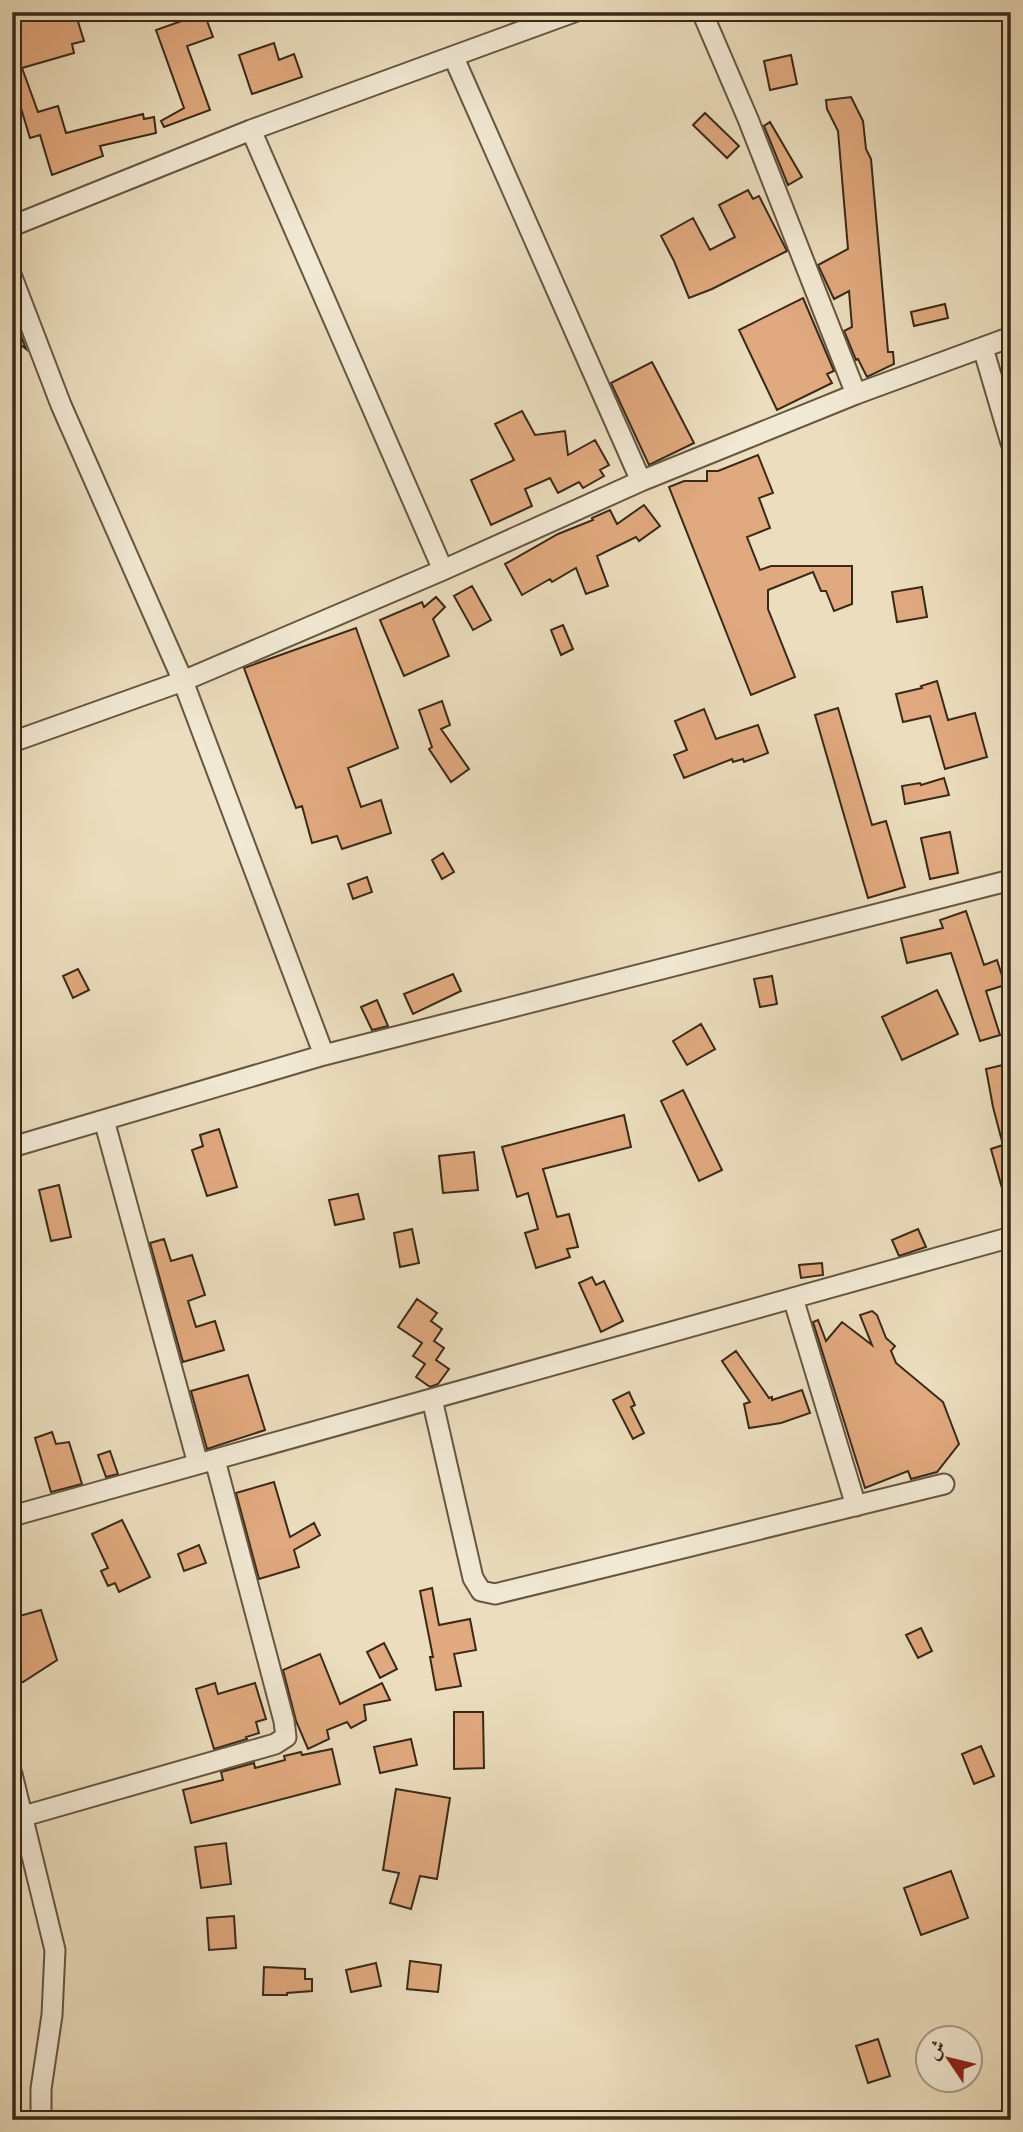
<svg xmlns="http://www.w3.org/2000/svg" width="1023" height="2132" viewBox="0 0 1023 2132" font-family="'IM FELL French Canon',Amiri,serif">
<rect width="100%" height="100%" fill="#ebddbd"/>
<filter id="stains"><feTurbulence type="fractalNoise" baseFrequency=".00286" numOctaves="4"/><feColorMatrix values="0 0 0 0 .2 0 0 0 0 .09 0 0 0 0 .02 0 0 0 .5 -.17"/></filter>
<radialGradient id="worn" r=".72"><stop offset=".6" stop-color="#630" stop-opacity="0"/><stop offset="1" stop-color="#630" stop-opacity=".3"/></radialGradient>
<!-- building -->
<path fill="#e1a97f" stroke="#392918" stroke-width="2" d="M12,12H43L45,19L75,12L84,41L72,44L74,53L22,68L38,112L58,106L66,133L143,114L144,119L154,117L156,133L100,146L103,156L52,175L40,135L30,138L20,105L18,106L12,89Z
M204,13L213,37L187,46L210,110L164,127L161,121L184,108L156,30Z
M274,43L279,60L294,54L302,77L252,94L239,55Z
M791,55L797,84L770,90L764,61Z
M851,97L863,121L866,149L871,159L888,352H893L894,364L867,377L858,359L856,360L844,331L852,327L849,291L834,299L818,265L848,249L838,131L827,109L826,100Z
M705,113L739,146L727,158L693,125Z
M770,122L802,177L788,185L764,126Z
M748,190L753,199L759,196L787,251L712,289L689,298L674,261L661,236L693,218L710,250L735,237L719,205Z
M803,298L834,371L827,374L832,383L777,410L739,330Z
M945,304L948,318L914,326L911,312Z
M12,312L26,349L21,345L12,358Z
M652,362L694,443L649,465L611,383Z
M522,411L535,435L565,431L568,455L595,440L609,465L600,470L604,476L583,488L579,482L558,493L550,478L525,489L532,506L491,525L471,480L514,460L495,424Z
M758,455L773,493L759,498L770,528L747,537L760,570L771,566H852V604L834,611L826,591H821L813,572L768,590V609L795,677L751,695L669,487L684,481H707V471H718Z
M644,505L660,526L639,541L636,537L597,556L608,586L586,594L576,568L552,582L550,579L522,595L505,564L558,534L593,520L592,518L610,510L617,524Z
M472,586L491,620L473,630L454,596Z
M922,587L927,617L897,622L892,592Z
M436,597L445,607L433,619L449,656L404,676L380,620L422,602L424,607Z
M563,625L573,649L561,655L551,630Z
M356,628L398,748L348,768L361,807L381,800L391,833L342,849L337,836L312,843L302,806L296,808L244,668Z
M937,681L948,720L975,713L987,757L945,769L930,716L903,722L896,694L922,688L921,686Z
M442,701L450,725L441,729L469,769L451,782L429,749L432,747L419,710Z
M838,708L872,825L886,821L905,887L868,898L815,715Z
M704,709L716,739L758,725L768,753L744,762L743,759L733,762L732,759L684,778L674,755L687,750L675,721Z
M944,778L949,795L905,804L902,786L920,783L921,785Z
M950,832L958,873L930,879L921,838Z
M443,853L454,872L442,879L432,860Z
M367,877L372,892L353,899L348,884Z
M966,911L984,965L997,960L1005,985L986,991L1000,1035L980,1041L951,953L907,963L901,938L943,928L940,920Z
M78,969L89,990L73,998L63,976Z
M453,974L461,991L413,1014L404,994Z
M772,976L777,1004L760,1007L754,979Z
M937,990L958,1034L902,1060L882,1017Z
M377,1000L388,1026L372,1030L361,1007Z
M701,1024L715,1049L687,1065L673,1041Z
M1011,1063V1086L1002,1088L1011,1120V1206H1007L991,1149L1003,1145L993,1107L986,1069Z
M683,1090L722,1170L699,1181L661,1101Z
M624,1115L631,1147L543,1169L557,1217L569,1214L578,1247L567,1249L570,1257L536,1268L525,1233L538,1229L528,1193L517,1197L502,1147Z
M219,1129L237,1187L207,1196L192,1150L203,1146L200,1135Z
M474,1152L478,1190L443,1193L439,1156Z
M59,1185L71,1237L51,1241L39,1190Z
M358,1194L364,1219L335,1225L329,1200Z
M412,1229L419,1263L400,1267L394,1233Z
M918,1229L926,1247L899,1256L892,1240Z
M164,1239L171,1261L192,1255L205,1295L188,1301L196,1327L215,1321L224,1350L183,1362L150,1243Z
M822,1263L823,1275L801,1278L799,1265Z
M592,1277L596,1285L604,1281L623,1321L601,1332L579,1283Z
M417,1299L437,1313L431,1321L442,1329L434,1341L444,1348L436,1360L449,1369L438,1384L430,1387L416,1377L425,1364L413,1356L422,1343L398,1327Z
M872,1311L877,1315L886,1338L895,1346L891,1351L896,1363L943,1402L959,1444L937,1472L911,1479L908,1471L865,1488L813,1322L818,1320L826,1341L842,1322L872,1345L860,1315Z
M736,1351L769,1398L772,1397V1400L802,1390L810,1413L781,1423L749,1428L744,1404L750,1402L722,1361Z
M248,1375L265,1430L207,1449L191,1391Z
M629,1392L635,1405L631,1407L644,1433L633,1439L613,1400Z
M52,1432L56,1444L69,1442L82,1484L51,1492L35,1438Z
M110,1451L118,1474L106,1477L98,1455Z
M274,1482L290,1537L314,1523L320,1535L294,1550L299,1567L259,1579L236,1493Z
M122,1520L150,1577L119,1592L115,1583L108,1586L101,1571L108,1568L92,1534Z
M199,1545L206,1563L184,1571L178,1554Z
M432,1588L439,1625L470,1619L476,1650L454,1654L461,1686L436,1690L430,1657H433L420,1591Z
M41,1610L57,1660L23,1682L12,1684V1618Z
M921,1628L932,1651L918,1658L906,1635Z
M384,1643L397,1669L380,1678L367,1652Z
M320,1654L340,1704L382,1683L390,1700L364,1705L366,1720L351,1728L347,1722L327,1730L329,1739L308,1749L296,1721L283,1670Z
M215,1683L218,1694L255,1683L266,1719L256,1722L259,1733L246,1737L247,1739L214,1749L196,1689Z
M454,1712H483L484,1768L454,1769Z
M411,1739L417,1765L380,1773L374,1747Z
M981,1746L994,1776L974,1784L962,1754Z
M332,1749L340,1784L191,1823L183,1790L223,1780L221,1772L254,1763L255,1768L285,1760L284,1756L301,1752L302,1755Z
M396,1789L450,1798L437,1879L420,1876L411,1909L390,1903L399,1873L383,1870Z
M226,1843L231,1884L201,1888L195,1847Z
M951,1871L968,1918L921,1935L904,1888Z
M234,1916L236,1948L209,1950L207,1918Z
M410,1961L441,1965L438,1992L407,1989Z
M376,1963L381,1986L351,1992L346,1970Z
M264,1967L305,1969V1979H312V1991L287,1993V1995H263Z
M878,2039L890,2076L868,2083L856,2046Z"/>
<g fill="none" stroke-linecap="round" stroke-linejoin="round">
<defs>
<path id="minor" d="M702,12L748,119L856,394
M454,58L641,481
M251,130L443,570
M12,226L251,130L574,12
M12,277L61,405L183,681L324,1055
M983,348L1011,443
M12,742L183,681L443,570L641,481L856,394L1011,337
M104,1120L198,1464
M12,1147L324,1055L1011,880
M793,1298L856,1506
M432,1399L473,1578L481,1591L495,1594L944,1484
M12,1516L1008,1238
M12,1774L55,1950L52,2015L41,2089V2120
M24,1816L275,1744L286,1737L284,1721L215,1460"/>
</defs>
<!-- minor casing -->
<use href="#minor" stroke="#665641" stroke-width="23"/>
<!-- minor -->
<use href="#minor" stroke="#f2e9d4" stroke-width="19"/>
</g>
<!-- margin -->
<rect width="1023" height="2132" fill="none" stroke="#ebddbd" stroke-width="42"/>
<rect x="14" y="14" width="995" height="2104" fill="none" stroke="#392918" stroke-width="3.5"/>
<rect x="21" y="21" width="981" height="2090" fill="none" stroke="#392918" stroke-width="2"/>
<!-- north arrow -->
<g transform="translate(949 2059) rotate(305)"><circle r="33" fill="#f2e9d4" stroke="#a89c89" stroke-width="2"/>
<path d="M0-5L12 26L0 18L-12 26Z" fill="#8f2418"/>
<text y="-10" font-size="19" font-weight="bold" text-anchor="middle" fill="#392918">ش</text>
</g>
<rect width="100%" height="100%" filter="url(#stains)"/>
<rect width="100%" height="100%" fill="url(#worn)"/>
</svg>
